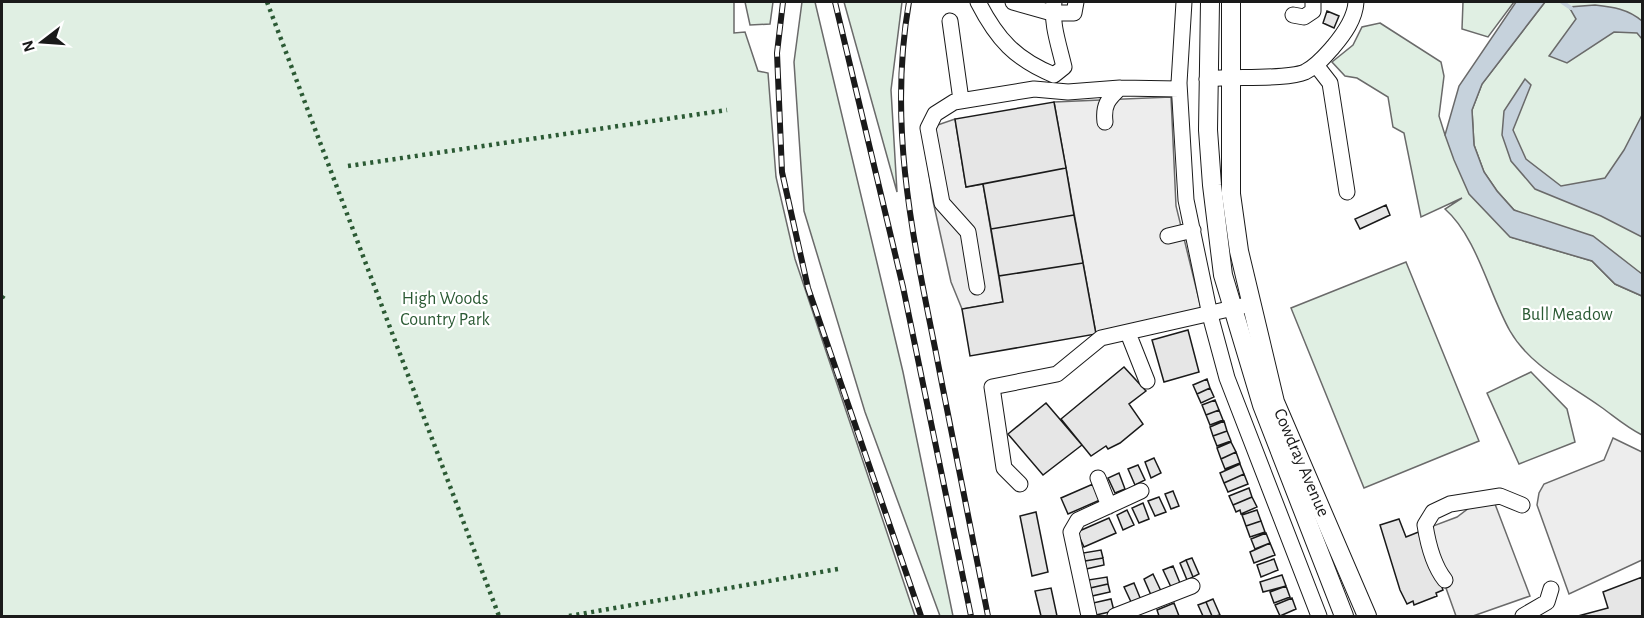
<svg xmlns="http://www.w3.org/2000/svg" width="1644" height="618" viewBox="0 0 1644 618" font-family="'Alegreya Sans',sans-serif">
<rect width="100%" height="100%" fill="#fff"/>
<!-- green -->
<path fill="#e0efe3" stroke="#6a6a6a" stroke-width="1.5" d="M2,2H734V33L745,32L758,71L768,73L776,177L795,259L915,616H2Z
M745,2H773L770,24L750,25Z
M802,2H815L903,372L953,616H940L865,412L804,211L794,62Z
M844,2H902L891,90L897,192Z
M1463,2H1514L1488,37L1462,29Z
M1545,2H1642V274L1514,210L1497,191L1484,172L1474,145L1472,110L1482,84Z
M1380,23L1441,62L1444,76L1439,116L1445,135L1511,237L1592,261L1615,284L1642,296V435C1626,427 1615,417 1601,407C1569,384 1530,366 1510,331C1489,294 1477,237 1445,209L1462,198L1421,217L1404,133L1393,127L1388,97L1357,78L1345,76L1332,62L1353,45L1362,27Z
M1406,262L1479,441L1364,488L1291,308Z
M1531,372L1567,409L1575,442L1519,464L1487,393Z"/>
<!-- parking -->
<path fill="#ededed" stroke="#6a6a6a" stroke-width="1.5" d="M1171,97L1176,206L1202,312L1096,334L1054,102Z
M955,119L966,187L983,184L1003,302L962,309L951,282L933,201L923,130Z
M1613,438L1642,452V560L1569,594L1537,505L1539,493L1544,484L1604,460Z
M1495,504L1530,596L1473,616H1456L1427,535L1433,526L1457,517L1469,508Z"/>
<!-- water -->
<path fill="#c6d2dc" stroke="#6a6a6a" stroke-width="1.5" d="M1516,2H1545L1482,84L1472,110L1474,145L1484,172L1497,191L1514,210L1593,236L1642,274V296L1615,284L1592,261L1510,237L1469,194L1454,160L1445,135L1459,86Z
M1595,5C1613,7 1628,9 1642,21V39L1637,33L1614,32L1567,63L1549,56L1576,19L1569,7Z
M1525,79L1531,85L1513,130L1526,159L1561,186L1605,178L1624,150L1642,115V237L1601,216L1535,189L1511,161L1502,135L1504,111Z"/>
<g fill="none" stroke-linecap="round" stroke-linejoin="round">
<!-- stream -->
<path stroke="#c6d2dc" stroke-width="4" d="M1562,2L1571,8"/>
</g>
<!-- building -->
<path fill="#e6e6e6" stroke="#1a1a1a" stroke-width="1.5" d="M1327,11L1339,16L1334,28L1323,23Z
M1054,102L1066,168L966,187L955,119Z
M1066,168L1074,215L991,229L983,184Z
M1386,205L1390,215L1360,229L1355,219Z
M1074,215L1083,263L999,276L991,229Z
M1083,263L1096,334L970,356L962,309L1003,302L999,276Z
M1188,330L1199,372L1164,382L1152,340Z
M1124,367L1146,391L1129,404L1143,424L1120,443L1108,449L1106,446L1091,456L1061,419Z
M1207,379L1210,388L1197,394L1193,385Z
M1210,388L1214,397L1201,403L1197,394Z
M1215,400L1219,410L1206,415L1202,405Z
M1046,403L1082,445L1043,475L1008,434Z
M1219,410L1223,420L1210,425L1206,415Z
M1224,421L1227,431L1213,436L1210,427Z
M1227,431L1231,441L1217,446L1213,436Z
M1231,442L1236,452L1221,459L1217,448Z
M1236,452L1240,463L1225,469L1221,459Z
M1154,458L1161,473L1151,478L1145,462Z
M1240,464L1244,474L1224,483L1220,473Z
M1138,465L1145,480L1135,485L1128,469Z
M1119,473L1125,489L1115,493L1108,478Z
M1244,474L1248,484L1228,492L1224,483Z
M1093,484L1100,500L1068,514L1061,498Z
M1249,488L1252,497L1233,505L1229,496Z
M1173,491L1179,506L1171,509L1165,494Z
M1159,497L1166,512L1155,516L1148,501Z
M1252,497L1257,507L1241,514L1240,510L1236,512L1233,505Z
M1143,503L1149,519L1139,523L1132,508Z
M1127,510L1134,525L1123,530L1117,515Z
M1257,510L1261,521L1246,526L1242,515Z
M1036,512L1048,572L1032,576L1020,516Z
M1109,518L1116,533L1084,547L1077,532Z
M1399,519L1406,537L1421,531L1443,590L1436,593L1437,596L1414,605L1413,601L1407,604L1400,590L1380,525Z
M1261,521L1265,532L1250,537L1246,526Z
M1266,533L1270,543L1255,549L1251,539Z
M1270,543L1275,555L1254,563L1250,552Z
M1101,550L1103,558L1085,561L1083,553Z
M1103,558L1104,565L1086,569L1085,561Z
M1192,558L1199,574L1193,577L1186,560Z
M1274,559L1278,570L1261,577L1257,565Z
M1186,560L1193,577L1187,580L1180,563Z
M1173,566L1180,583L1171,587L1163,570Z
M1153,574L1161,591L1151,595L1144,579Z
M1282,575L1286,586L1263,592L1260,582Z
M1107,577L1108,584L1090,588L1088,580Z
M1642,577V616H1578L1608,608L1603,592Z
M1134,583L1141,600L1132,604L1124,587Z
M1108,584L1110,592L1092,596L1090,588Z
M1286,586L1290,597L1274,603L1270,592Z
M1051,588L1057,616H1041L1035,591Z
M1292,598L1296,609L1280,616L1275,605Z
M1111,599L1114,611L1096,615L1093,603Z
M1213,599L1220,615L1216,616H1212L1206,602Z
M1206,602L1212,616H1203L1198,605Z
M1174,603L1179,616H1159L1157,610Z"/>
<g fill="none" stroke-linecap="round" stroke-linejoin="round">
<defs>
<path id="minor" d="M978,2C997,39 1015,59 1054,75L1064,67C1059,45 1051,24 1054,2
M1013,2L1052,13H1074L1076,2
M1184,2L1179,83L1186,200L1210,315L1227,378L1319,616
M1293,15L1304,17L1313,11V2
M950,21L961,100
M1316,65L1330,83L1347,192
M1207,79C1232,76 1287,80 1305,72C1317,66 1325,56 1333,47C1344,34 1355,19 1356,2
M1105,122C1103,105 1108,99 1120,88
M1168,236L1193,230
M977,287L968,232L942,203L928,128L935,114L954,102L1034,89L1068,92L1120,88L1179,89
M1128,333L1147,381
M1098,478L1109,506
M1020,484L1004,468L992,387L1057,374L1101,338L1251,304
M1445,580C1433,565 1428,544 1425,525L1433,512L1450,504L1500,496L1522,505
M1089,616L1071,532L1078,520L1141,491
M1115,616L1192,586
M1523,616L1547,602L1551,589"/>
<g id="major">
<path d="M1210,2L1208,130L1212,185L1223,275L1262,405L1344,616"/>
<path id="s1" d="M1231,2V194L1239,251L1275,402L1367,616"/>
</g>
</defs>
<!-- minor casing -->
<use href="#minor" stroke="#1a1a1a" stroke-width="17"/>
<!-- major casing -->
<use href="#major" stroke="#1a1a1a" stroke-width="20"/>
<!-- minor -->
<use href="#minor" stroke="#fff" stroke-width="15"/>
<!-- major -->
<use href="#major" stroke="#fff" stroke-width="18"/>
<defs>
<path id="rail" d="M783,2L777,53L782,172L808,288L921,616
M835,2L903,287L971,616
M909,2C888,123 912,234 936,353C953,441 971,529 988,616"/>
</defs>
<!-- rail casing -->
<use href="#rail" stroke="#1a1a1a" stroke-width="6"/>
<!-- rail -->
<use href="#rail" stroke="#fff" stroke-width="4" stroke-dasharray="11" stroke-linecap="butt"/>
<!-- hedge -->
<path stroke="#2b5a34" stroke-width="4.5" stroke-dasharray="3 4.5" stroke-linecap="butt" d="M267,2L499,616
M348,166L727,110
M2,298L6,292
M569,616L838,569"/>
</g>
<g text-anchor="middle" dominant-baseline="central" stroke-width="4.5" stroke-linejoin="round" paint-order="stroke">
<!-- park labels -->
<g font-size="18" fill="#2b5a34" stroke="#fff">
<text x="445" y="299">High Woods<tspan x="445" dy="21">Country Park</tspan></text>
<text x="1567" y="315">Bull Meadow</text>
</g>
<!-- street labels -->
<g font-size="18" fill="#1a1a1a" stroke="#fff">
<text stroke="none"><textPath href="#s1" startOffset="471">Cowdray Avenue</textPath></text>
</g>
</g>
<!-- border -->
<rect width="1644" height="618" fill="none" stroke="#1a1a1a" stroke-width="6"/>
<!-- north arrow -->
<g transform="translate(42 42) rotate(253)" stroke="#ffffff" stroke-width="4.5" paint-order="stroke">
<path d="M0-4.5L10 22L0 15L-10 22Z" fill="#1a1a1a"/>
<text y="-9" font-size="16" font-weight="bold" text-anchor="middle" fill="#1a1a1a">N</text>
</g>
</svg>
